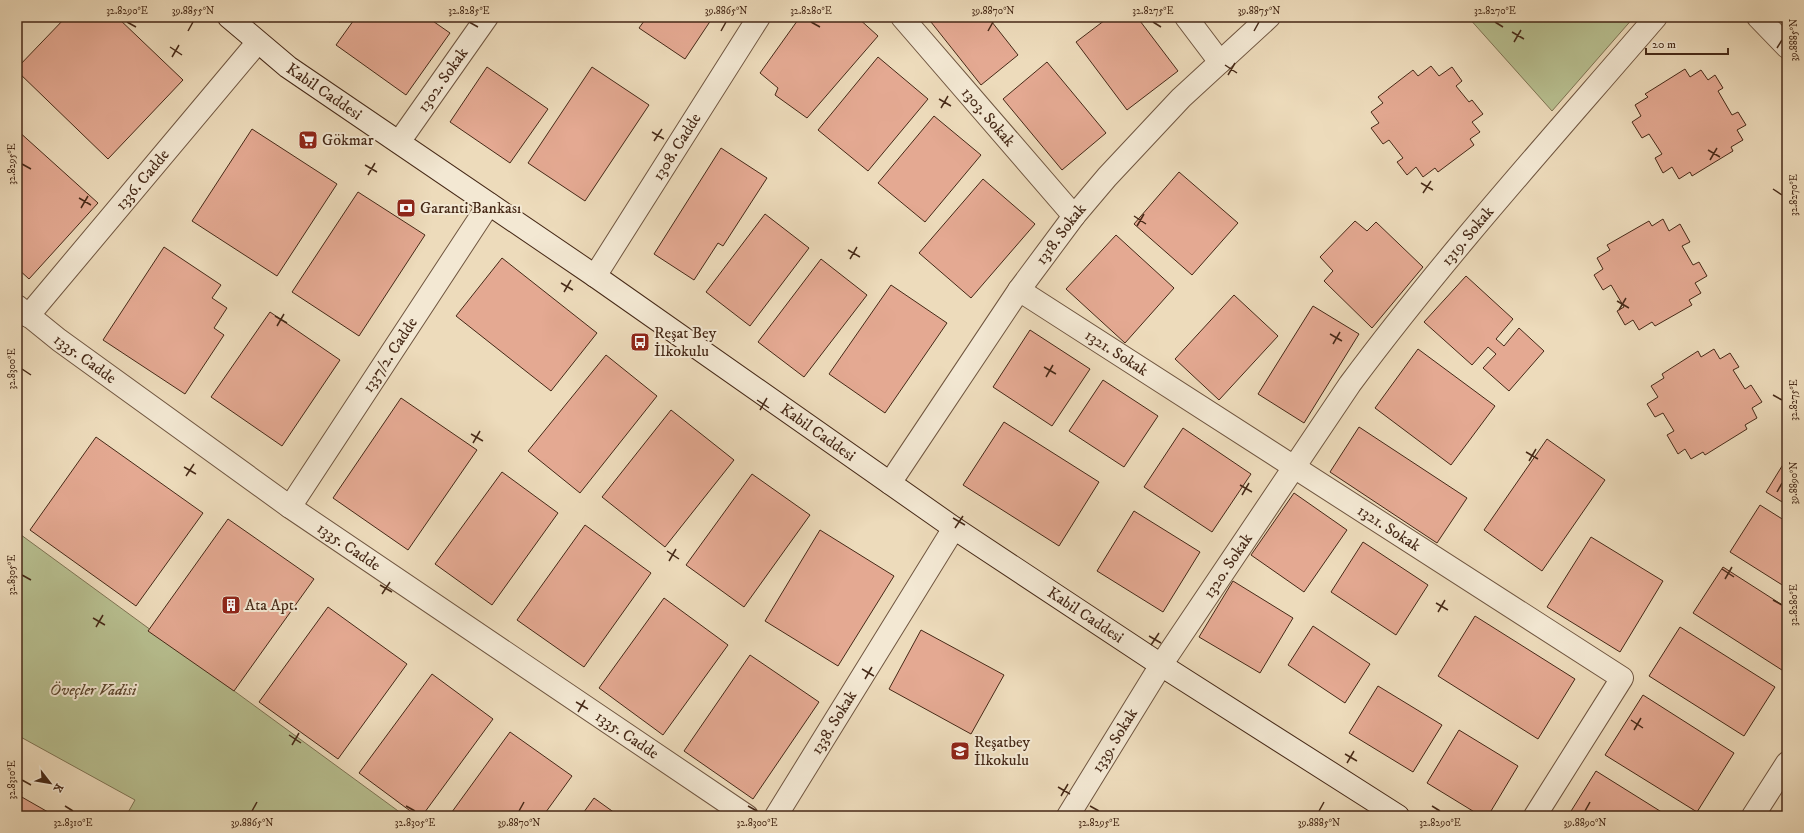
<svg xmlns="http://www.w3.org/2000/svg" width="1804" height="833" viewBox="0 0 1804 833" font-family="'IM FELL DW Pica',serif">
<rect width="100%" height="100%" fill="#eddbbb"/>
<filter id="stains"><feTurbulence type="fractalNoise" baseFrequency=".005" numOctaves="4"/><feColorMatrix values="0 0 0 0 .2 0 0 0 0 .09 0 0 0 0 .02 0 0 0 .5 -.17"/></filter>
<radialGradient id="worn" r=".72"><stop offset=".6" stop-color="#630" stop-opacity="0"/><stop offset="1" stop-color="#630" stop-opacity=".3"/></radialGradient>
<!-- green -->
<path fill="#b8c091" stroke="#7f7454" d="M1468,17H1634L1552,111Z
M17,532L405,816H126L135,800L17,735Z"/>
<!-- building -->
<path fill="#e4a992" stroke="#462917" d="M66,17H117L183,80L108,159L17,71V68Z
M323,17H334L330,22Z
M356,17H427L450,33L406,95L336,45Z
M647,17H713L685,59L639,28Z
M800,17H857L878,36L807,118L775,95L778,88L760,73Z
M927,17H988L1018,55L981,85Z
M1109,17H1137L1178,71L1127,110L1076,42Z
M878,57L928,99L868,171L818,130Z
M1047,62L1106,133L1062,170L1003,99Z
M1431,66L1439,76L1452,67L1462,81L1456,86L1469,102L1472,100L1483,114L1472,122L1480,132L1470,139L1474,145L1438,172L1435,168L1423,177L1416,167L1407,175L1397,162L1403,158L1389,140L1383,144L1371,128L1379,123L1371,112L1383,103L1378,97L1413,70L1418,76Z
M487,67L548,109L510,163L450,122Z
M592,67L649,105L585,201L528,163Z
M1685,69L1690,77L1701,70L1708,80L1715,75L1723,88L1718,91L1732,115L1738,112L1746,125L1737,130L1743,140L1731,147L1733,151L1692,176L1690,172L1679,179L1672,167L1663,173L1655,158L1662,154L1649,134L1642,138L1632,122L1641,116L1635,105L1648,97L1645,94Z
M934,116L981,155L925,222L878,183Z
M252,129L337,184L277,276L192,221Z
M17,130L98,203L29,279L17,268Z
M721,148L767,178L723,246L718,243L694,280L654,254Z
M1179,172L1238,223L1192,275L1134,224Z
M983,179L1035,224L971,298L919,253Z
M358,192L425,235L359,336L292,292Z
M765,214L809,248L750,326L706,292Z
M1663,219L1669,231L1680,224L1690,242L1682,246L1693,265L1699,262L1707,276L1695,283L1701,293L1689,300L1692,305L1655,326L1652,322L1639,330L1633,320L1625,325L1617,311L1624,307L1611,285L1603,290L1594,275L1603,269L1597,258L1610,250L1607,245L1649,221L1652,226Z
M1355,221L1367,231L1376,222L1423,267L1372,328L1324,281L1333,271L1320,257Z
M1116,235L1174,288L1125,343L1066,289Z
M164,247L221,285L212,298L227,308L214,328L224,335L185,394L103,340Z
M502,258L597,333L551,391L456,316Z
M821,259L867,295L804,377L758,342Z
M1466,276L1513,319L1496,339L1504,346L1519,328L1544,351L1509,391L1483,368L1496,354L1488,347L1472,365L1424,322Z
M891,285L947,323L885,413L829,374Z
M1234,295L1278,336L1219,400L1175,359Z
M1313,306L1359,334L1304,423L1258,394Z
M270,312L340,360L282,446L211,397Z
M1030,330L1090,369L1052,426L993,387Z
M1418,349L1495,406L1451,465L1375,408Z
M1714,349L1720,359L1730,353L1739,367L1733,370L1745,389L1751,385L1762,402L1752,408L1757,418L1745,425L1747,429L1705,455L1703,452L1691,459L1685,449L1678,454L1667,435L1674,431L1663,413L1655,417L1647,404L1658,397L1651,386L1664,378L1662,374L1698,351L1701,357Z
M606,355L657,396L580,493L528,451Z
M1103,380L1158,416L1124,467L1069,431Z
M401,398L477,450L408,550L333,498Z
M671,410L734,460L665,547L602,497Z
M1004,422L1099,482L1059,546L963,485Z
M1359,427L1467,498L1437,543L1330,472Z
M1183,428L1251,474L1212,532L1144,487Z
M96,437L203,513L136,606L30,530Z
M1547,439L1605,480L1542,571L1484,530Z
M1787,458V505L1766,492Z
M502,472L558,513L492,605L435,564Z
M752,474L810,515L744,607L686,565Z
M1294,493L1347,530L1304,592L1251,555Z
M1760,505L1787,522V588L1730,552Z
M1134,511L1200,552L1163,612L1097,571Z
M228,519L314,579L234,691L148,631Z
M585,525L651,573L584,667L517,620Z
M820,530L894,576L838,666L765,621Z
M1591,537L1663,581L1620,652L1547,607Z
M1363,542L1428,585L1396,635L1331,592Z
M1723,567L1787,608V669L1785,672L1693,613Z
M1233,581L1293,618L1260,673L1199,637Z
M664,598L728,645L663,735L599,688Z
M328,607L407,664L338,759L259,702Z
M1475,616L1575,679L1538,739L1438,676Z
M1313,626L1370,664L1345,703L1288,665Z
M1680,627L1775,687L1744,736L1649,676Z
M921,630L1004,675L971,734L889,689Z
M750,655L819,702L753,799L684,751Z
M432,674L493,719L422,816H417L359,773Z
M1378,686L1442,725L1413,772L1349,733Z
M1643,695L1734,753L1697,812L1605,755Z
M1459,730L1518,766L1488,816H1481L1427,783Z
M510,732L572,776L543,816H449Z
M1596,771L1668,816H1568Z
M17,789L22,792L20,796L55,816H17Z
M594,798L619,816H581Z"/>
<g fill="none" stroke-linecap="round" stroke-linejoin="round">
<defs>
<g id="street">
<path id="s1" d="M902,17L1074,216"/>
<path d="M1186,17L1220,62"/>
<path d="M1758,17L1787,47"/>
<path id="s2" d="M399,142L487,17"/>
<path id="s3" d="M595,276L759,17"/>
<path id="s4" d="M1019,290L1622,678L1535,816"/>
<path id="s5" d="M17,306L59,340L290,507L747,816"/>
<path id="s6" d="M28,316L257,43"/>
<path id="s7" d="M890,483L1019,290L1074,216L1107,177L1181,98L1269,17"/>
<path id="s8" d="M290,507L489,204"/>
<path id="s9" d="M776,816L954,528"/>
<path id="s10" d="M1068,816L1161,665L1350,384C1445,256 1552,138 1656,17"/>
<path d="M1753,816L1787,763"/>
</g>
<g id="secondary">
<path id="s11" d="M229,17L288,67L595,276L954,528L1161,665L1398,816"/>
</g>
</defs>
<!-- street casing -->
<use href="#street" stroke="#705640" stroke-width="24"/>
<!-- secondary casing -->
<use href="#secondary" stroke="#462917" stroke-width="24"/>
<!-- street -->
<use href="#street" stroke="#f3e8d3" stroke-width="22"/>
<!-- secondary -->
<use href="#secondary" stroke="#f3e8d3" stroke-width="22"/>
</g>
<!-- ticks -->
<path fill="none" stroke="#462917" stroke-width="1.5" d="M127,22L136,27M469,22L478,27M811,22L820,27M1153,22L1161,27M1495,22L1503,27M188,31L193,22M721,31L726,22M988,31L993,22M1254,31L1259,22M1512,32L1524,39M1514,42L1521,30M170,47L182,55M1777,48L1782,40M172,57L179,45M1225,65L1237,73M1228,75L1235,63M939,99L951,106M941,108L948,96M652,132L664,139M654,141L662,129M1708,150L1720,157M1710,160L1717,148M22,164L31,169M365,165L377,172M368,175L375,163M1421,183L1433,190M1773,189L1782,195M1423,193L1431,181M79,198L91,205M81,208L88,196M1134,216L1146,224M1137,226L1144,214M848,250L860,257M850,259L857,247M561,283L573,290M564,292L571,280M1617,301L1629,308M1619,310L1626,298M275,316L287,323M277,326L284,314M1330,334L1342,341M1333,344L1340,332M1044,367L1056,374M22,369L31,375M1046,377L1053,365M1773,395L1782,400M757,400L769,408M760,410L767,398M471,434L483,441M473,443L480,431M1526,452L1538,459M1529,461L1536,449M184,467L196,474M186,476L194,464M1240,485L1252,492M1777,492L1782,483M1242,495L1249,483M953,518L965,525M955,528L963,516M667,551L679,559M669,561L676,549M1722,569L1734,577M22,575L31,580M1725,579L1732,567M380,585L392,592M382,594L390,582M1773,600L1782,605M1436,603L1448,610M1438,612L1445,600M93,618L105,625M96,627L103,615M1149,636L1161,643M1151,645L1159,633M862,669L874,676M865,679L872,667M576,702L588,709M578,712L585,700M1631,720L1643,728M1634,730L1641,718M289,735L301,743M292,745L299,733M1345,754L1357,761M1347,763L1354,751M22,780L31,785M1058,787L1070,794M1061,796L1068,784M65,806L73,811M406,806L415,811M748,806L757,811M1090,806L1099,811M1432,806L1440,811M252,811L257,802M519,811L524,802M1319,811L1324,802M1585,811L1590,802"/>
<!-- icons -->
<defs>
<symbol id="supermarket-square" viewBox="-11 -11 22 22"><rect x="-9" y="-9" width="18" height="18" rx="4" fill="#8f2418" stroke="#f3e8d3"/><path d="M-6-5.5h2.5l.6 2H6L4.5 2H-2.5L-4.4-4H-6ZM-1.5 3.2a1.3 1.3 0 1 0 .1 0ZM3 3.2a1.3 1.3 0 1 0 .1 0Z" fill="#fff"/></symbol>
<symbol id="bank-square" viewBox="-11 -11 22 22"><rect x="-9" y="-9" width="18" height="18" rx="4" fill="#8f2418" stroke="#f3e8d3"/><path d="M-6-4H6V4H-6ZM0-2.3a2.3 2.3 0 1 0 0 4.6a2.3 2.3 0 1 0 0-4.6Z" fill="#fff"/></symbol>
<symbol id="bus-square" viewBox="-11 -11 22 22"><rect x="-9" y="-9" width="18" height="18" rx="4" fill="#8f2418" stroke="#f3e8d3"/><path d="M-5-6H5V4H4V6H2V4H-2V6H-4V4H-5ZM-3.5-4V0h7V-4ZM-3.5 1.2v1.5H-2V1.2ZM2 1.2v1.5H3.5V1.2Z" fill="#fff"/></symbol>
<symbol id="building-square" viewBox="-11 -11 22 22"><rect x="-9" y="-9" width="18" height="18" rx="4" fill="#8f2418" stroke="#f3e8d3"/><path d="M-4-6H4V6H1V3H-1V6H-4ZM-2.5-4.3h1.7v1.8h-1.7ZM.8-4.3h1.7v1.8H.8ZM-2.5-1h1.7V.8h-1.7ZM.8-1h1.7V.8H.8Z" fill="#fff"/></symbol>
<symbol id="school-square" viewBox="-11 -11 22 22"><rect x="-9" y="-9" width="18" height="18" rx="4" fill="#8f2418" stroke="#f3e8d3"/><path d="M0-5L7-2L0 1L-7-2ZM-4 1L0 2.5L4 1V4Q0 6-4 4Z" fill="#fff"/></symbol>
</defs>
<g fill-rule="evenodd">
<use href="#supermarket-square" x="297" y="129" width="22" height="22"/>
<use href="#bank-square" x="395" y="197" width="22" height="22"/>
<use href="#bus-square" x="629" y="331" width="22" height="22"/>
<use href="#building-square" x="220" y="594" width="22" height="22"/>
<use href="#school-square" x="949" y="740" width="22" height="22"/>
</g>
<g text-anchor="middle" dominant-baseline="central" stroke-width="4" stroke-linejoin="round" paint-order="stroke">
<!-- street labels -->
<g font-size="16" fill="#462917" stroke="#f3e8d3">
<text stroke="none"><textPath href="#s2" startOffset="76">1302. Sokak</textPath></text>
<text stroke="none"><textPath href="#s11" startOffset="121">Kabil Caddesi</textPath></text>
<text stroke="none"><textPath href="#s1" startOffset="132">1303. Sokak</textPath></text>
<text stroke="none"><textPath href="#s3" startOffset="153">1308. Cadde</textPath></text>
<text stroke="none"><textPath href="#s6" startOffset="178">1336. Cadde</textPath></text>
<text stroke="none"><textPath href="#s7" startOffset="302">1318. Sokak</textPath></text>
<text stroke="none"><textPath href="#s10" startOffset="705">1319. Sokak</textPath></text>
<text stroke="none"><textPath href="#s4" startOffset="116">1321. Sokak</textPath></text>
<text stroke="none"><textPath href="#s8" startOffset="182">1337/2. Cadde</textPath></text>
<text stroke="none"><textPath href="#s5" startOffset="86">1335. Cadde</textPath></text>
<text stroke="none"><textPath href="#s11" startOffset="721">Kabil Caddesi</textPath></text>
<text stroke="none"><textPath href="#s4" startOffset="440">1321. Sokak</textPath></text>
<text stroke="none"><textPath href="#s5" startOffset="410">1335. Cadde</textPath></text>
<text stroke="none"><textPath href="#s10" startOffset="297">1320. Sokak</textPath></text>
<text stroke="none"><textPath href="#s11" startOffset="1045">Kabil Caddesi</textPath></text>
<text stroke="none"><textPath href="#s9" startOffset="110">1338. Sokak</textPath></text>
<text stroke="none"><textPath href="#s5" startOffset="746">1335. Cadde</textPath></text>
<text stroke="none"><textPath href="#s10" startOffset="89">1339. Sokak</textPath></text>
</g>
<!-- poi labels -->
<g font-size="16" fill="#462917" stroke="#f3e8d3" text-anchor="start">
<text x="322" y="140">Gökmar</text>
<text x="420" y="208">Garanti Bankası</text>
<text x="654" y="333">Reşat Bey<tspan x="654" dy="18">İlkokulu</tspan></text>
<text x="245" y="605">Ata Apt.</text>
<text x="974" y="742">Reşatbey<tspan x="974" dy="18">İlkokulu</tspan></text>
</g>
<!-- park labels -->
<g font-size="16" font-style="italic" fill="#5d472f" stroke="#f3e8d3">
<text x="93" y="690">Öveçler Vadisi</text>
</g>
</g>
<!-- margin -->
<rect width="1804" height="833" fill="none" stroke="#eddbbb" stroke-width="44"/>
<!-- north arrow -->
<g transform="translate(50 783) rotate(121)" stroke="#f3e8d3" stroke-width="3" paint-order="stroke">
<path d="M0-3L7 15L0 10L-7 15Z" fill="#462917"/>
<text y="-6" font-size="11" font-weight="bold" text-anchor="middle" fill="#462917">K</text>
</g>
<!-- scale -->
<path d="M1646 48v6h82v-6" fill="none" stroke="#462917" stroke-width="2"/>
<text x="1652" y="48" font-size="12" fill="#462917" stroke="#f3e8d3" stroke-width="3" paint-order="stroke">20 m</text>
<rect x="22" y="22" width="1760" height="789" fill="none" stroke="#462917" stroke-width="1.5"/>
<g font-size="10" text-anchor="middle" fill="#462917">
<text x="127" y="14">32.8290°E</text>
<text x="193" y="14">39.8855°N</text>
<text x="469" y="14">32.8285°E</text>
<text x="726" y="14">39.8865°N</text>
<text x="811" y="14">32.8280°E</text>
<text x="993" y="14">39.8870°N</text>
<text x="1153" y="14">32.8275°E</text>
<text x="1259" y="14">39.8875°N</text>
<text x="1495" y="14">32.8270°E</text>
<text transform="translate(1793 40) rotate(-90)" y="4">39.8885°N</text>
<text transform="translate(11 164) rotate(-90)" y="4">32.8295°E</text>
<text transform="translate(1793 195) rotate(-90)" y="4">32.8270°E</text>
<text transform="translate(11 369) rotate(-90)" y="4">32.8300°E</text>
<text transform="translate(1793 400) rotate(-90)" y="4">32.8275°E</text>
<text transform="translate(1793 483) rotate(-90)" y="4">39.8890°N</text>
<text transform="translate(11 575) rotate(-90)" y="4">32.8305°E</text>
<text transform="translate(1793 605) rotate(-90)" y="4">32.8280°E</text>
<text transform="translate(11 780) rotate(-90)" y="4">32.8310°E</text>
<text x="73" y="826">32.8310°E</text>
<text x="252" y="826">39.8865°N</text>
<text x="415" y="826">32.8305°E</text>
<text x="519" y="826">39.8870°N</text>
<text x="757" y="826">32.8300°E</text>
<text x="1099" y="826">32.8295°E</text>
<text x="1319" y="826">39.8885°N</text>
<text x="1440" y="826">32.8290°E</text>
<text x="1585" y="826">39.8890°N</text>
</g>
<rect width="100%" height="100%" filter="url(#stains)"/>
<rect width="100%" height="100%" fill="url(#worn)"/>
</svg>
